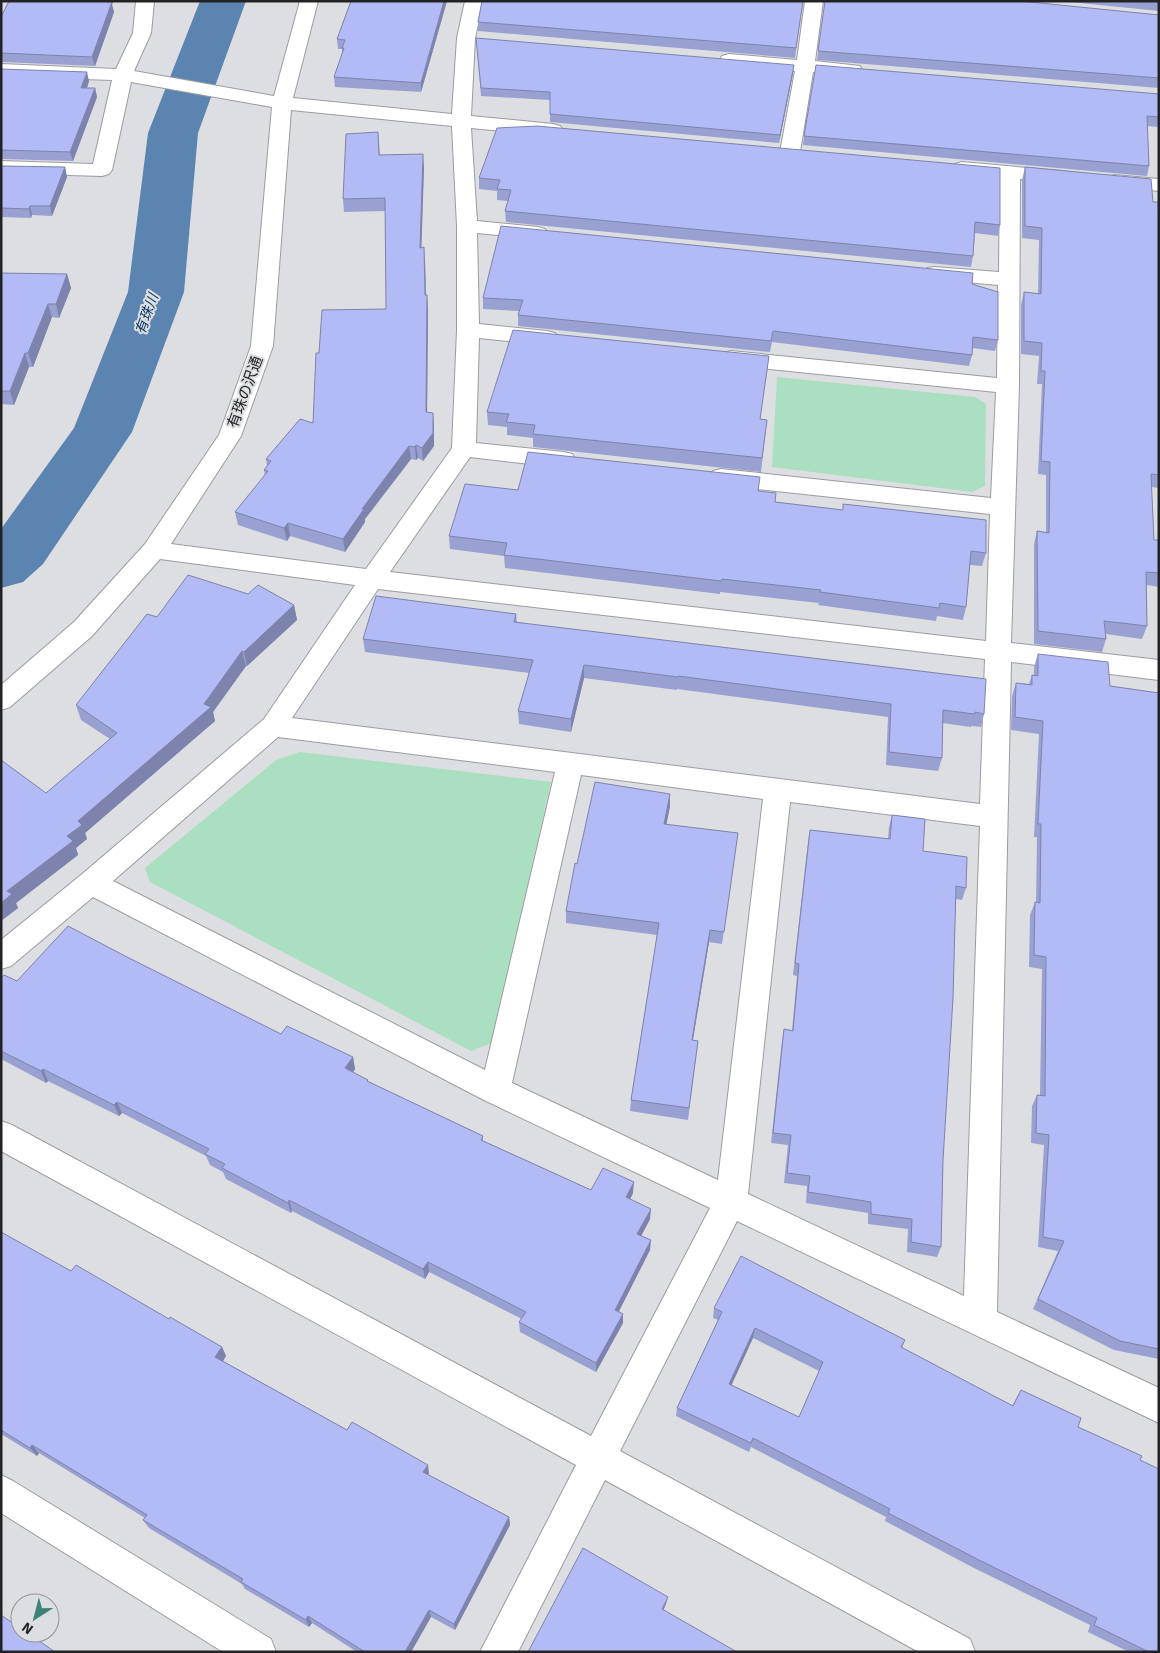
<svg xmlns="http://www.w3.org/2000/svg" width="1160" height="1653" viewBox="0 0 1160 1653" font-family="Signika,'Noto Sans JP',sans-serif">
<rect width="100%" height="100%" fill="#dddee1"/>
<!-- green -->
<path fill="#abdfc1" d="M777,377L975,397L986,404L985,486L972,492L772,467Z
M300,752L551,782L492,1043L471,1051L150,882L145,868L276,760Z"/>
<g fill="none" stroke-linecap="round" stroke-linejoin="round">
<!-- river -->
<path fill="#5b84b1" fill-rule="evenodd" d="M200,1H246L198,133L184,292L132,432L43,564L23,582L1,588V529L74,428L128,292L148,133Z"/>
<defs>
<path id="minor" d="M136,1H154L151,33L134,71L274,96L300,1H318L293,98L452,114L457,38L465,1H483L475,38L471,116L553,124L560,126L563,130L560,134L553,136L471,128L477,221L538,227L545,229L548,233L545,237L538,239L477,233L479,324L547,331L555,333L558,338L555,343L547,345L479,338L476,443L564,452L572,454L576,460L572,466L564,468L470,457L390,572L986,641L990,514L721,485L713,483L709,477L713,471L721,469L991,498L996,392L731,365L723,363L720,358L723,353L731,351L997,378L998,285L934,279L927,278L923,273L927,268L934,267L999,272L1000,177L955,172L952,168L955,164L962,162L1061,171L1068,173L1071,177L1068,181L1061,183L1020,179L1019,386L1011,643L1159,660V680L1011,662L997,1312L1159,1388V1423L737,1221L620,1451L970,1639L975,1652H919L605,1480L518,1652H480L576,1465L1,1151V1121L12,1125L591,1436L710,1208L484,1100L93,897L11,966L1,969V940L81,875L264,719L355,585L160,559L92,636L10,707L1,710V685L74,622L145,544L219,435L251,346L272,107L131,82L112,170L109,174L102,176L1,173V161L93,164L112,80L1,76V64L116,69L133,33ZM291,110L452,126L457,226V330L452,448L366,569L171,544L241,436L273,346ZM378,589L985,659L980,804L292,718ZM278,737L555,772L485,1070L113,881ZM581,775L763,799L718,1180L512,1083ZM790,802L980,826L964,1296L748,1194Z
M805,1H823L815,61L860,66L862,70L860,74L853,76L813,72L800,152L797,156L790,158L783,156L780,152L795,71L729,66L722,64L720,60L722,56L729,54L797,60Z
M1114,175L1159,179V191L1107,185L1104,181L1107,177Z
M1,1475L13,1481L271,1639L276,1652H223L1,1513Z"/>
</defs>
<!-- minor casing -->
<use href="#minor" stroke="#9c9ca0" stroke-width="2"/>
<!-- minor -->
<use href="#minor" fill="#fff" fill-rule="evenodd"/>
</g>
<!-- wall -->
<path fill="#99a1d3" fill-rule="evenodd" d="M9,1H113L112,5L114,12L95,66L1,62V17Z
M351,1H447L421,92L335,87L334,77L342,54V49H338L337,39Z
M803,1L795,58L478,31V22Z
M825,1L1159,15V88L817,60Z
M1060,1H1159V11Z
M476,38L793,73L779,143L550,122V100L481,96Z
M1,69L89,81L87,88H95L97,97L73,161L1,159Z
M1159,94V127L1147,126L1149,166L1147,176L803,145L804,136Z
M497,128L1000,225L998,236L975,233L973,256L971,267L506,222L505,211L508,201L497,200V191L479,189V178Z
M378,132L380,155L424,167L421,247L425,260L426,295L428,308L427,412L434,426V446L423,461L418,458L416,460L411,459L365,519V522L345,552L290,536L287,541L238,525L235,512L265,476L264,470L267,466L266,459L313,423L319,353L386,309V211L344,212L343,199Z
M1,166L65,167L67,177L52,216L32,215L31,218L1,217Z
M1025,167L1153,202L1159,227V488L1151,487L1154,540H1159V587L1147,585V626L1142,639L1106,634V639L1102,652L1034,644V544L1037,531L1046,532V475L1038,474L1042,384H1037L1039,356L1021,354V305L1024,292L1038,294L1039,240L1022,238V180Z
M1,273L67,274L71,288L59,318L52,317L33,367H29L14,405L1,404Z
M972,284L998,340L995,351L972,348V355L969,366L772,342L770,352L518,326V315L519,311L483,309V298Z
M769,356L760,419L767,420L761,472L533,447V438L507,435V427L488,425L487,412Z
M518,490L758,491L775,502L986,553L982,566L970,565L966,607L963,620L937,616L936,621L818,605L819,603L720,592V594L505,568L504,556L450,549L449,536Z
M248,594L294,605L297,620L247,666H246L213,712L215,721L85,833L87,839L76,848L78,855L16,903L18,908L1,921L46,793L110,739L81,720L76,705L157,617Z
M516,614L517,622L984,714L981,727L971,726V727L942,723V758L938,771L886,765L888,717L677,689V690L584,678L571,732L519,724L518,711L529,673L365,652L363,639Z
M1038,654L1110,686L1159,693V1359L1114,1350L1033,1309L1058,1251L1038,1247L1044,1145L1031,1143L1032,1106L1037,1095H1040L1042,969L1029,967L1030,915L1035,902L1036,903L1037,837H1034L1039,734L1011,730L1012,696L1016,683L1029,684L1032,675H1034V667Z
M670,806L666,824L736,846L722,944L709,942L693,1040L698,1041L688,1120L630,1111L631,1100L657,935L566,923V911L577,864Z
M892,815L923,851L966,888L962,900L956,899L943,1160L941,1247L937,1257L907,1252L908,1229L868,1224V1213L806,1203L807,1186L784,1183L788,1145L771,1143L782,1041L784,1029L792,1030L797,976L793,975L808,842L810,830L888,839L889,827Z
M125,956L281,1034L353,1057L355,1069L353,1072L369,1082L483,1136V1141L591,1190L633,1193L630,1199L650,1219L641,1236L650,1250L619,1311L623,1314V1323L596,1372L520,1332L519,1322L522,1319L429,1272L425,1279L292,1211L291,1213L226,1179L223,1172L210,1165L206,1156L122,1113L119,1116L48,1081L46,1083L1,1059V978L17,981Z
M1,1232L71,1271L222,1347L226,1356L223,1361L347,1430L429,1473L428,1475L509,1517L510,1525L455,1630L431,1617L411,1652H357L312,1623L309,1627L245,1589L242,1584L149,1528L143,1520L145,1518L39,1453L37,1456L1,1434Z
M714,1308L905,1340L902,1348L1012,1406L1021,1390L1078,1427L1140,1460L1159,1652H1129L1088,1632L1090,1625L974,1568L885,1521L886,1517L751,1447L749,1452L676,1416L677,1408L718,1320L713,1318ZM753,1338L819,1371L799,1417L731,1385Z"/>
<!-- shaded-wall -->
<path fill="#7d83ac" d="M108,1H113L112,5L114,12L95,66L92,57Z
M444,1H447L421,92V83Z
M794,65L793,73L779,143L780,135Z
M87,72L89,81L84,97L81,88Z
M95,88L97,97L73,161L70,152Z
M423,154L424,167L421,261L420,248Z
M65,167L67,177L52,216L50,206Z
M30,206L32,215L31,218L29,209Z
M424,247L425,260L426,308L425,295Z
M67,274L71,288L59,318L56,304Z
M427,295L428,308L427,425L426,412Z
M48,304L52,317L33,367L28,353Z
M25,353L29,367L14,405L10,391Z
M433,413L434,426V446L423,461L422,448Z
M416,445L418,458L416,460L415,447Z
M409,446L411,459L365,519V522L345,552L343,539L362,509Z
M288,523L290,536L287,541L284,528Z
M294,605L297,620L247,666L244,652Z
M242,651L246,666L213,712L215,721L85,833L87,839L76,848L78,855L16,903L18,908L1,921V903L7,891L67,836L78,821L204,704Z
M584,665V678L571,732V719Z
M670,794V806L664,837V824Z
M710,930L709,942L691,1051L692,1040Z
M353,1057L355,1069L348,1080L345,1068Z
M43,1069L48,1081L46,1083L41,1071Z
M117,1102L122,1113L119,1116L114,1105Z
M634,1182L633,1193L626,1208V1197Z
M289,1200L292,1211L291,1213L288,1203Z
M651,1209L650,1219L637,1244V1234Z
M651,1240L650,1250L615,1319V1310Z
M428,1262L429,1272L425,1279L423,1269Z
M623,1314V1323L596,1372V1363Z
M755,1328L753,1338L728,1393L729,1384Z
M222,1347L226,1356L220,1366L215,1357Z
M32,1445L39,1453L37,1456L30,1448Z
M428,1465L429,1473L425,1480L423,1472Z
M509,1517L510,1525L455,1630L454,1624Z
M668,1597L666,1604L661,1616L662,1609Z
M429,1610L431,1617L411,1652H405Z
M308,1616L312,1623L309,1627L306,1620Z"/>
<!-- building -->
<path fill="#b2bbf5" stroke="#7d83ac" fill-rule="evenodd" d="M9,1H108L107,2H112L92,57L1,53V17Z
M351,1H444L421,83L334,77L344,48H342L345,40L337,39Z
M482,1H803L796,48L478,22Z
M825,1H1020L1159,15V78L818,51Z
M476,38L794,65L780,135L550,114V92L481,88Z
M816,65L1159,94V117L1147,116L1149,166L804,136Z
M1,69L87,72L81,88H95L70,152L1,150Z
M537,126L1000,168V225L975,222L973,256L505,211L511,190L497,189L500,180L479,178L497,128Z
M378,132L379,155L423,154L420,248L424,247L425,295H427L426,412L433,413V433L422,448L416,445L415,447L409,446L362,509H364L343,539L288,523L284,528L235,512L268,471L264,470L271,461L266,459L300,419L313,423L316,353H319L322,310L386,309L385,198L343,199L346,134Z
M1,166L65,167L50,206H30L29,209L1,208Z
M1025,167L1151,179L1153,202H1158L1159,227V475L1151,474L1154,540H1159V573L1146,572L1147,626L1104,621L1106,639L1038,631L1037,531L1049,533L1050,462L1041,461L1045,371H1041L1042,343L1024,341V292L1041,294L1042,228L1025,226Z
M501,226L973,273L972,284L998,292V340L973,337L972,355L773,331L771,341L518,315L523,300L483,298Z
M1,273L67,274L56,304H48L28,353H25L10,391H1Z
M513,330L769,356L760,419L767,420L762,458L533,434L535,425L506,422L509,414L487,412Z
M528,452L760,477L758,491L776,493L775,502L843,510V504L986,520V553L971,551L966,607L940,603L939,608L820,592L821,590L722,579L721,581L504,555L507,543L449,536L465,484L518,490Z
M188,575L248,594L258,585L294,605L244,652L242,651L204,704L211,707L78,821L82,825L67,836L73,841L7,891L12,894L1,903V760L46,793L117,733L76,705L147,614L157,617Z
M376,596L516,614L514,622L986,679L984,714L975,712V714L943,710L942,758L889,752L891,704L678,676V677L584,665L571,719L518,711L533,660L363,639Z
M1038,654L1108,662L1110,686L1159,693V1349L1120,1341L1038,1299L1064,1241L1043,1237L1049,1135L1036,1133L1037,1095L1045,1096L1046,957L1034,955L1035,902L1040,903L1041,824H1038L1043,721L1015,717L1016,683L1032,685V675L1038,676Z
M595,782L670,794L664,824L738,833L724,932L710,930L692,1040L698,1041L689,1108L631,1100L659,923L566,911L575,863L577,864Z
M892,815L925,819L923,851L967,857L966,888L956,886L953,998L943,1160L941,1247L911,1242L912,1219L871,1214V1202L808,1192L810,1176L787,1173L791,1135L773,1133L784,1029L793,1031L799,964L795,963L810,830L890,839Z
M68,926L125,956L281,1034L287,1026L353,1057L345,1068L368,1080L367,1081L483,1136L481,1140L591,1190L603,1168L634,1182L626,1197L651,1209L637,1234L651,1240L615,1310L623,1314L596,1363L519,1322L526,1312L428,1262L423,1269L289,1200L288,1203L222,1168L225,1164L205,1154L209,1149L117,1102L114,1105L43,1069L41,1071L1,1051V978L4,975L17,981Z
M1,1232L71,1271L76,1265L169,1319L170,1317L222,1347L215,1357L347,1430L352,1422L428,1465L423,1472L509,1517L454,1624L429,1610L405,1652H365L308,1616L306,1620L241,1582L243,1579L143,1520L147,1515L32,1445L30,1448L1,1430Z
M741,1256L905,1340L901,1347L1013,1406L1021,1390L1081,1418L1078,1427L1142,1456L1140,1460L1159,1469V1652H1149L1094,1625L1097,1618L979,1560L888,1513L890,1509L753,1438L751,1443L677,1408L722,1312L714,1308ZM755,1328L823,1362L799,1417L729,1384Z
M583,1548L668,1597L662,1609L737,1652H528Z
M1,1615L20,1628V1633H28L55,1652H1Z"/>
<g text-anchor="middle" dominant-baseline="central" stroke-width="4" stroke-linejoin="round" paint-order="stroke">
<!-- far-water labels -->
<g font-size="14" font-style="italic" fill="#083661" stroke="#dddee1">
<text transform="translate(147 314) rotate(-70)">有珠川</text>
</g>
<!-- street labels -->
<g font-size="15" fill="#232325" stroke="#dddee1">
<text transform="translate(245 392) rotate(-70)">有珠の沢通</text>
</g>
</g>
<!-- border -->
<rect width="1160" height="1653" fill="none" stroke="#232325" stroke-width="5"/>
<!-- north arrow -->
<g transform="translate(35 1618) rotate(216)"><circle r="24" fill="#dddee1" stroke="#939396"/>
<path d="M0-4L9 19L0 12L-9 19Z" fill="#3d8277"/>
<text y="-8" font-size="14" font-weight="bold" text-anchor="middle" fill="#232325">N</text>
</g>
</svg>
